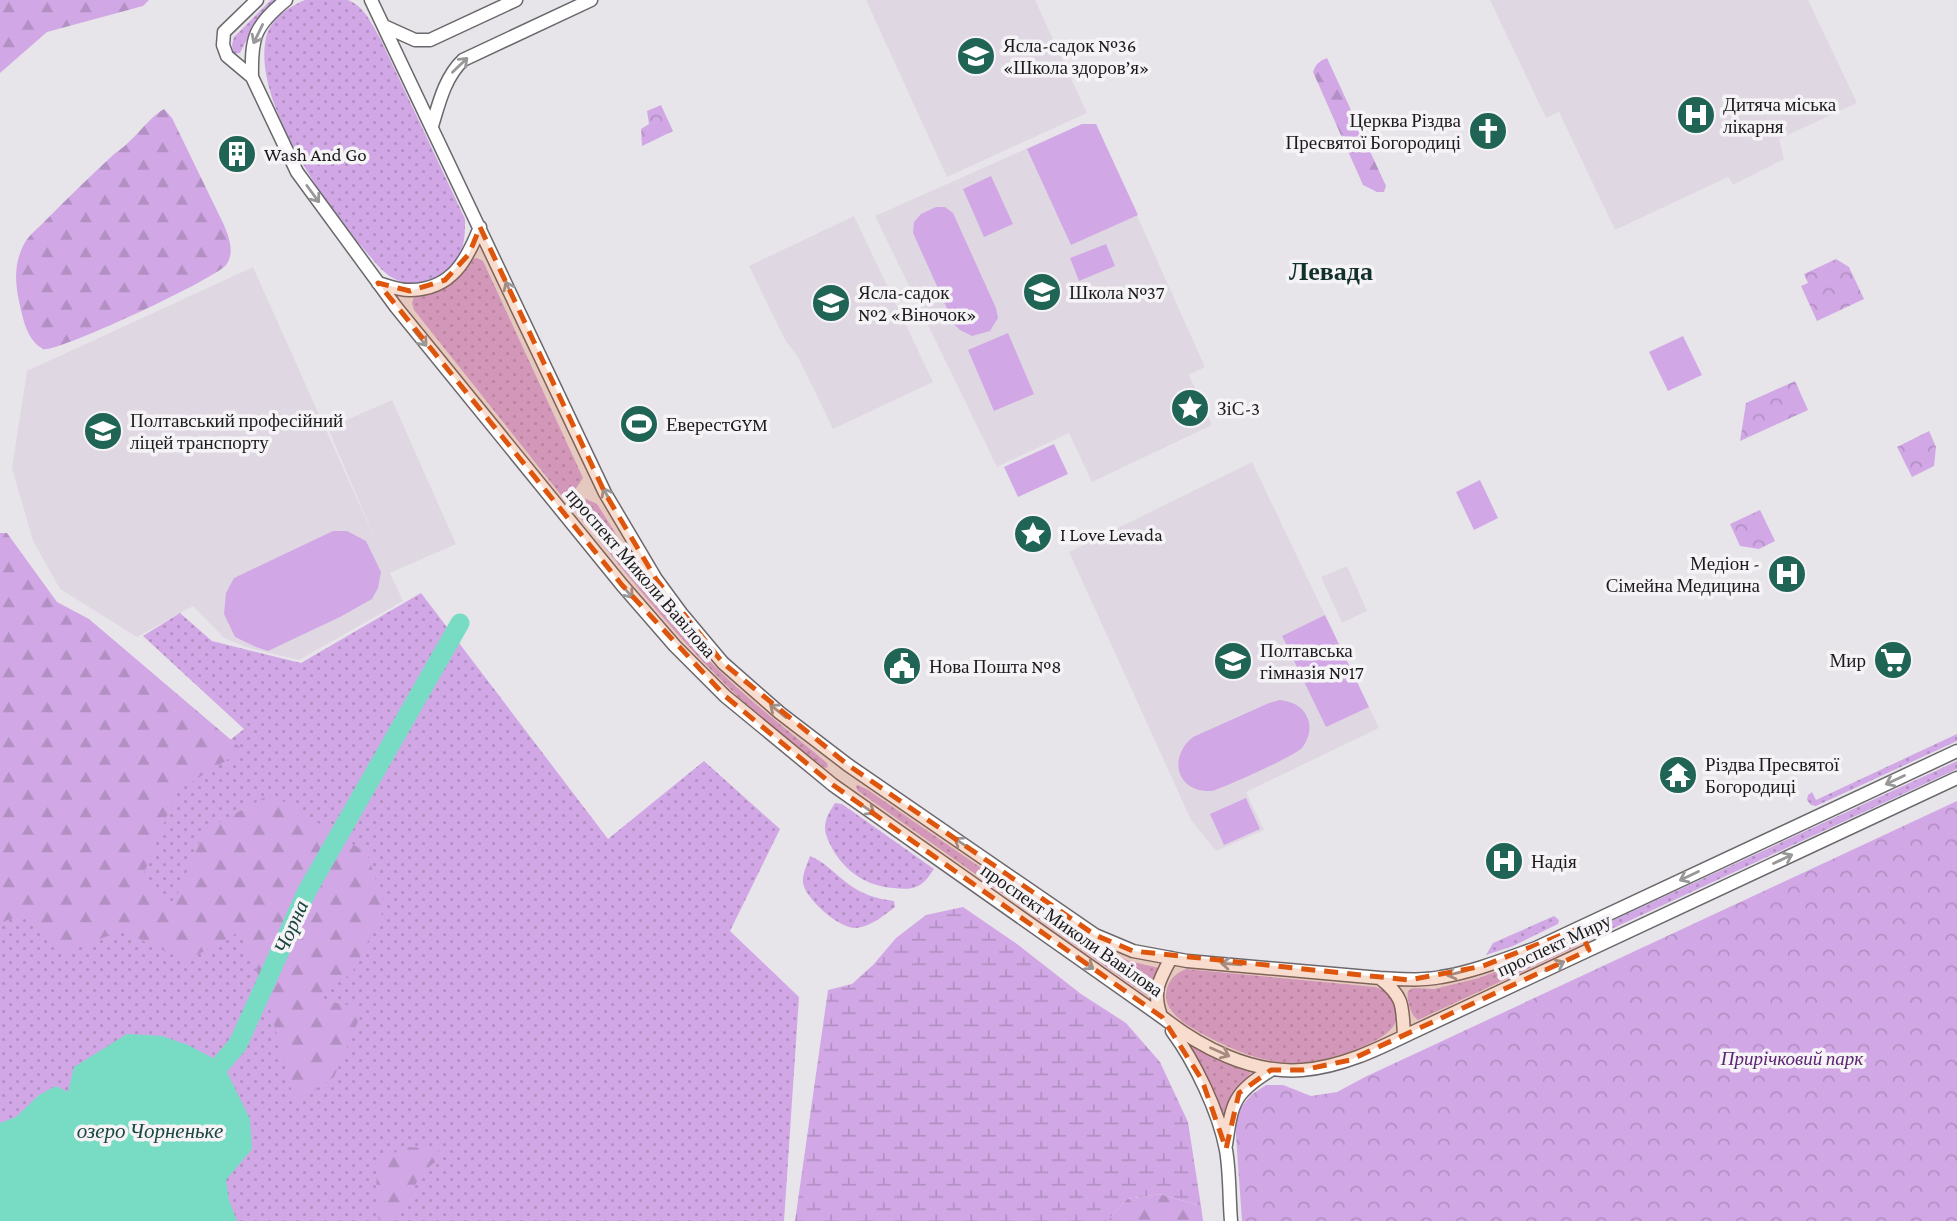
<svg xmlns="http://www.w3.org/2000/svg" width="1957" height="1221" viewBox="0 0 1957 1221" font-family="'Crimson Pro',serif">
<defs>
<pattern id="grass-dots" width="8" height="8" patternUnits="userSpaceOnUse" patternTransform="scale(1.75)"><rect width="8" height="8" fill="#d1a8e5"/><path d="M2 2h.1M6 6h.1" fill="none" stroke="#b390c4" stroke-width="1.8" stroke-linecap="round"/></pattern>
<pattern id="forest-firs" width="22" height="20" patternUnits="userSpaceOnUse" patternTransform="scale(1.75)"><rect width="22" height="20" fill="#d1a8e5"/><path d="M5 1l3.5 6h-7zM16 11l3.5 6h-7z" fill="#b390c4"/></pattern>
<pattern id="wetland-marsh" width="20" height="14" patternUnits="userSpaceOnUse" patternTransform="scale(1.75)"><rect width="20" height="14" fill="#d1a8e5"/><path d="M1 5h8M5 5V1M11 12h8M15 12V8" fill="none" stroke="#b390c4"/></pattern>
<pattern id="park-crowns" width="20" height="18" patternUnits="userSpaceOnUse" patternTransform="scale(1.75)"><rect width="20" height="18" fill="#d1a8e5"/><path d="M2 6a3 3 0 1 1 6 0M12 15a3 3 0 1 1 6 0" fill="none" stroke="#b390c4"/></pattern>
</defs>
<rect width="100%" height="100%" fill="#e8e5ea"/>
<!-- built -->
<path fill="#dfd8e3" d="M866,0H1035L1087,113L947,177Z
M1490,0H1808L1857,103L1779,139L1784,159L1733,185L1728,177L1615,230L1559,112L1546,118Z
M1082,124H1096L1205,367L1189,375L1212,425L1092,482L1069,433L997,467L875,216Z
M854,216L933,382L833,429L798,357L785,340L749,266Z
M253,267L378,546L328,428L392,400L456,544L390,573L403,601L299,660L249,648L224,638L193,606L137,637L60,589L33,541L12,468L27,371Z
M1252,462L1379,728L1246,792L1264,830L1216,851L1191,820L1069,552Z
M1347,566L1367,611L1342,623L1321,577Z"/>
<!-- grass -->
<path fill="url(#grass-dots)" d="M271,0H277L253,27L240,53L233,54L232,45L234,37Z
M305,0H348C365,7 371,23 380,38L465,219C465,227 465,237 463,245C456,274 418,294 391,277C380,270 371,257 362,247C324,203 249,95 267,34C273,17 289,7 305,0Z
M477,258L483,261L583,478L568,500H565L414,310L412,303L414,297C444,290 455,285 472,259Z
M584,498L597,504C628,553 657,601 695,645C733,689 782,725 827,763L828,767L825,768C788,741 751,711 719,678C667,626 622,568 575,511Z
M421,593L608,839L704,761L780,829L730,931L799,997L784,1221H0V921L244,729L143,636L180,613L212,641L301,663Z
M1957,734V741L1816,806L1811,805L1807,800L1808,795L1812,792L1816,800Z
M1957,761V769L1592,938L1594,929Z
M858,785L868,790L1092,944L1129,961L1159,968L1151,994L1146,995L858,791L856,786Z
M835,803L842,804L934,869C930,875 926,881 920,885C912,890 902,889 893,888C867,886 845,872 832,848C829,842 825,835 825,828C825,818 830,811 835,803Z
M810,856C825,862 835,874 847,883C861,894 877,899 894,901L895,907C883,916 872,926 856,928C840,929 806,900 803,883C802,874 807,865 810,856Z
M1554,916L1559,920L1558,924L1513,946L1486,955L1493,943Z
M1575,938L1577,946L1418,1020C1411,1016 1406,999 1408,991L1413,988L1434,989L1479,978L1523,961Z
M1186,969L1375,987C1385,990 1396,997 1397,1008C1397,1015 1397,1022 1392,1028C1376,1047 1323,1062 1298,1063C1267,1064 1238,1052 1212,1039C1197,1031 1178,1022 1169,1007C1161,991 1170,975 1186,969Z
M1186,1042L1221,1062L1251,1073L1235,1091L1224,1119L1206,1076Z"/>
<!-- forest -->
<path fill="url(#forest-firs)" d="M0,0H149L143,6L47,32L0,73Z
M1327,58L1386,186L1384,192H1377L1363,185L1317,81L1313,72C1316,64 1319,61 1327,58Z
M164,109L172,118L224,225C229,237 235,253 226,265C215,279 55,354 43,349C30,342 25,327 22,314C16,290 12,269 23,246C27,237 37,229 44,222C66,200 89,177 113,155C120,150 127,144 133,138C144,127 151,117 164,109Z
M0,533H7L57,602L89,619L243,750L177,791L142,878L171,909L205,830L271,794L367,853L385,907L352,973L315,999L364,1008L334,1077L295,1104L265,990L239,932L186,961L122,931L60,953L21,915L0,923Z
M403,1147L436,1148L442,1156C434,1163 423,1171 418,1180C406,1199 407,1221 379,1221L376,1202L377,1165Z
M1160,1194L1201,1206L1203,1221H1107L1127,1199Z"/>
<!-- wetland -->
<path fill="url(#wetland-marsh)" d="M963,907L1017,944L1081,994L1126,1023L1160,1062L1188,1122L1201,1206L1160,1194L1127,1199L1107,1221H795L828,990L852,984L873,965L896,938L926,915Z"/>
<!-- park -->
<path fill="url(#park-crowns)" d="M661,105L673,131L642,146L641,129L649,124L647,111Z
M1836,259L1849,267L1864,299L1817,321L1801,286L1808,283L1804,274Z
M1795,381L1808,410L1740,441L1746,403Z
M1929,431L1936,447L1934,466L1912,477L1897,447Z
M1760,510L1775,541L1759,549L1740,546L1730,524Z
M1957,801V1221H1242L1236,1136V1120L1241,1107L1251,1095L1266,1085H1283L1311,1096L1337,1092L1365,1077Z"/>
<!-- pitch -->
<path fill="#d1a8e5" d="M1082,124H1096L1138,215L1071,245L1027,149Z
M991,176L1013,224L984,237L963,189Z
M936,207H945L953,213L996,308L998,318L990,331L972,336L960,330L954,324L913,233L914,222L921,214Z
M1106,244L1115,266L1079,281L1070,258Z
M1008,333L1034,394L994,411L968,350Z
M1683,336L1702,375L1668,391L1649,352Z
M1054,444L1068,474L1018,497L1004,467Z
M1480,480L1498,518L1474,530L1456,492Z
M333,531H347L366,541L381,572L378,588L372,599L340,617L268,651L256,647L235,637L224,614L226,593L234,578Z
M1325,615L1369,707L1326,727L1282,636Z
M1280,700C1292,702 1302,705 1307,717C1312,727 1309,739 1302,748C1295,756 1225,787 1212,791C1177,793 1167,758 1193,737L1269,703Z
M1246,798L1260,829L1224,845L1210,814Z"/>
<!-- water -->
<path fill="#77dcc3" d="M127,1034L162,1036L188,1045L211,1057L224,1066L250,1119L252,1149L226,1180L229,1200L237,1221H0V1123L16,1117L39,1095L56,1086L68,1092L74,1067Z"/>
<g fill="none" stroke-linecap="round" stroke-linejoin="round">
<!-- river -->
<path stroke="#77dcc3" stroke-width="19" d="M205,1083L238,1044L307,891L460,623"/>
<defs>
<path id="secondary" d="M257,0L224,32L223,45L227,56L252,77L297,172L396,307L622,585L675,646L725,696L833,785L1162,1017C1200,1047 1251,1074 1302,1070C1341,1067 1376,1050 1411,1033C1446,1017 1481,1000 1516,984C1663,916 1810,847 1957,778
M371,0L605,493L656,579L681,613L723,663L780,713L848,765L1095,935L1133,951L1187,961L1380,978C1401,979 1421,981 1441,977C1473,972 1505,959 1536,948L1957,751
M384,26L415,40H430L516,0
M252,77C251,38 254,26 286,0
M432,126C439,103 445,77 463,60L591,0
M378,283C389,286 401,291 411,290C452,289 467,260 480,227
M1381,979C1405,998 1402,1007 1404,1036
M1161,1016C1152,992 1159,980 1171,958
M1172,1031C1195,1062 1219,1112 1226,1150C1230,1173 1229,1198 1231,1221
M1226,1145C1232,1103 1233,1093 1271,1070"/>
</defs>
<!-- secondary casing -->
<use href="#secondary" stroke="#6a686c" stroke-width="15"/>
<!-- secondary -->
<use href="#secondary" stroke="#fff" stroke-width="12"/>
</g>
<!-- one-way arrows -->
<defs><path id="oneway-shaft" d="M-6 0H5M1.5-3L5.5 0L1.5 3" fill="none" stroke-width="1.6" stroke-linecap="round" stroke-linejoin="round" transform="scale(1.75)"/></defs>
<g stroke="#999899">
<use href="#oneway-shaft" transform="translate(258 34) rotate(116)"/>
<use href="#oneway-shaft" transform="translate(460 65) rotate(-44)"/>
<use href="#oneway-shaft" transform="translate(313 194) rotate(54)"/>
<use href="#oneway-shaft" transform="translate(510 291) rotate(-115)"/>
<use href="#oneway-shaft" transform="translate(420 338) rotate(51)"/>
<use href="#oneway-shaft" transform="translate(608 497) rotate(-118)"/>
<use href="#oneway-shaft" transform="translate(626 590) rotate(49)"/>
<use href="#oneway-shaft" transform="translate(778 711) rotate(-141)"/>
<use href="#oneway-shaft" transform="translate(1895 780) rotate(155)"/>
<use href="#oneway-shaft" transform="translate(866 808) rotate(35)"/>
<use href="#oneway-shaft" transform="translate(963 844) rotate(-146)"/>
<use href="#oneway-shaft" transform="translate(1783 859) rotate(-25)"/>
<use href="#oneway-shaft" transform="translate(1689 876) rotate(155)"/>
<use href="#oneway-shaft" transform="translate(1085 963) rotate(35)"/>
<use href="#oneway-shaft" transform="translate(1231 964) rotate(-175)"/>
<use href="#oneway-shaft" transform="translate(1555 966) rotate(-25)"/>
<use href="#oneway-shaft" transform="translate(1457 973) rotate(165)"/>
<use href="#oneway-shaft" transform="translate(1220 1052) rotate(24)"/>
</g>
<!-- marked area -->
<path fill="#de560d" fill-opacity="0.2" stroke="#de560d" stroke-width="5" stroke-dasharray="14 9" stroke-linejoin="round" d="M480,227L605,493L656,579L723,663L848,765L1095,935L1133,951L1409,980L1483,966L1579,928L1589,950L1350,1060L1303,1070H1271L1239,1093L1226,1149L1202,1080L1162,1017L833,785L725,696L622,585L378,283L410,291L445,280L469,254Z"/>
<!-- icons -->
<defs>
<symbol id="school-disc" viewBox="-11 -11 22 22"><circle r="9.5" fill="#206455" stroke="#f6f3f7"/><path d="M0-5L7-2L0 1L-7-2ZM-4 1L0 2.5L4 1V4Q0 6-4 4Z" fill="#fff"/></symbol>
<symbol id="hospital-disc" viewBox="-11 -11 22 22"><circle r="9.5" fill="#206455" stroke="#f6f3f7"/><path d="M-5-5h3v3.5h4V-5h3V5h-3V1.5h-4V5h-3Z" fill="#fff"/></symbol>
<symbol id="church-disc" viewBox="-11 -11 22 22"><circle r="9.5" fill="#206455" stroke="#f6f3f7"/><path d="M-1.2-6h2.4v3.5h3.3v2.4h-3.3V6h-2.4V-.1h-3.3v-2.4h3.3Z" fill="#fff"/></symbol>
<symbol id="building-disc" viewBox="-11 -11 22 22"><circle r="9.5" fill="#206455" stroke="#f6f3f7"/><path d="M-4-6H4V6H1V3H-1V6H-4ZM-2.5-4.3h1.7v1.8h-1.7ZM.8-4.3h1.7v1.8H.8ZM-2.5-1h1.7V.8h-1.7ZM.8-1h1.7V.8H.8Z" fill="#fff"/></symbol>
<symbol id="sight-disc" viewBox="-11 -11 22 22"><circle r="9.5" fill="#206455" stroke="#f6f3f7"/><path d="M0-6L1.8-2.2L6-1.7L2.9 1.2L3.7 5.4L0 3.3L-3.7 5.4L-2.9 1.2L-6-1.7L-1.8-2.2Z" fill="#fff"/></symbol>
<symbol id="stadium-disc" viewBox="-11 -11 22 22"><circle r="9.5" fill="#206455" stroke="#f6f3f7"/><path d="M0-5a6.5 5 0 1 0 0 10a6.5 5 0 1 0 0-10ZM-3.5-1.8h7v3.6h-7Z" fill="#fff"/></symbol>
<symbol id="university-disc" viewBox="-11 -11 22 22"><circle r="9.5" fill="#206455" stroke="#f6f3f7"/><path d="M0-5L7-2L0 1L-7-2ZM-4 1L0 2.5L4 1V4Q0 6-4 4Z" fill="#fff"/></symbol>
<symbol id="supermarket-disc" viewBox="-11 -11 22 22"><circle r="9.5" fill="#206455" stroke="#f6f3f7"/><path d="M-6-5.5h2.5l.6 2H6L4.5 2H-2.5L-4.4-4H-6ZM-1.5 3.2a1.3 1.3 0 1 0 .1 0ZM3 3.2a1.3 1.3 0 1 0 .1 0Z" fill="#fff"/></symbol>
<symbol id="civic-disc" viewBox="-11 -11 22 22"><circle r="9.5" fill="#206455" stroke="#f6f3f7"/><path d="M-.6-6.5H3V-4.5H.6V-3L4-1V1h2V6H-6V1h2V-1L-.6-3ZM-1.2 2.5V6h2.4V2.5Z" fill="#fff"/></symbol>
<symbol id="temple-disc" viewBox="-11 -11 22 22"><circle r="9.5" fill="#206455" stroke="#f6f3f7"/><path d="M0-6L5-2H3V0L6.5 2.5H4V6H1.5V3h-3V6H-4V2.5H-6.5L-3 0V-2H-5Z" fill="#fff"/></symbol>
</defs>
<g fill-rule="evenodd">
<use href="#school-disc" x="954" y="34" width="44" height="44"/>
<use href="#hospital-disc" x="1674" y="93" width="44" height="44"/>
<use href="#church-disc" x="1466" y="109" width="44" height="44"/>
<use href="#building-disc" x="215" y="132" width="44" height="44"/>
<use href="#school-disc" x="1020" y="270" width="44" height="44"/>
<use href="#school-disc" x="809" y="281" width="44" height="44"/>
<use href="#sight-disc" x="1168" y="386" width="44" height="44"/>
<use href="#stadium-disc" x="617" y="402" width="44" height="44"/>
<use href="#university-disc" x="81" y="409" width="44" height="44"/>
<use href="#sight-disc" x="1011" y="512" width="44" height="44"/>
<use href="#hospital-disc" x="1765" y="552" width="44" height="44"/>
<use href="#supermarket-disc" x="1871" y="638" width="44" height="44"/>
<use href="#school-disc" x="1211" y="639" width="44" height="44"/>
<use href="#civic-disc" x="880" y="644" width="44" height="44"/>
<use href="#temple-disc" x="1656" y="753" width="44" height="44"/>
<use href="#hospital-disc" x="1482" y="839" width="44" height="44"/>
</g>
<g text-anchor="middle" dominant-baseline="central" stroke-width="7" stroke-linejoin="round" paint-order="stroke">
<!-- poi labels -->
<g font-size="19" fill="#1c1b1c" stroke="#f6f3f7" text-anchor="start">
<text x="1003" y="45">Ясла-садок №36<tspan x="1003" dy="22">«Школа здоров’я»</tspan></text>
<text x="1723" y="104">Дитяча міська<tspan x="1723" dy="22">лікарня</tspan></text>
<text x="1461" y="120" text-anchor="end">Церква Різдва<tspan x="1461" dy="22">Пресвятої Богородиці</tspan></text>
<text x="264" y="154">Wash And Go</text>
<text x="858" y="292">Ясла-садок<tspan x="858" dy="22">№2 «Віночок»</tspan></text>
<text x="1069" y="292">Школа №37</text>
<text x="1217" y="408">ЗіС-3</text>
<text x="130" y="420">Полтавський професійний<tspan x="130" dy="22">ліцей транспорту</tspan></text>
<text x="666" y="424">ЕверестGYM</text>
<text x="1060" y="534">I Love Levada</text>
<text x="1760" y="563" text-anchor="end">Медіон -<tspan x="1760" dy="22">Сімейна Медицина</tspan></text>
<text x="1260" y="650">Полтавська<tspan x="1260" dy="22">гімназія №17</tspan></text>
<text x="1866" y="660" text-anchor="end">Мир</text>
<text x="929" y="666">Нова Пошта №8</text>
<text x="1705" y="764">Різдва Пресвятої<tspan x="1705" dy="22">Богородиці</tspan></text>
<text x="1531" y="861">Надія</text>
</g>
<!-- street labels -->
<g font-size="19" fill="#1c1b1c" stroke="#f6f3f7">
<text transform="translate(641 573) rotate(49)">проспект Миколи Вавілова</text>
<text transform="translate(1072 930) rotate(35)">проспект Миколи Вавілова</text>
<text transform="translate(1554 945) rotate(-25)">проспект Миру</text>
</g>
<!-- park labels -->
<g font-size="19" font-style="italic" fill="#5a2470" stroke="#f6f3f7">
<text x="1792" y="1058">Прирічковий парк</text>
</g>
<!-- water labels -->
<g font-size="21" font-style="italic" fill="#1a473d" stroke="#f6f3f7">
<text transform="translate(291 927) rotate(-66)">Чорна</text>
<text x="150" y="1131">озеро Чорненьке</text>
</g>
<!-- district labels -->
<g font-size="26" font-weight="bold" fill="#12312a" stroke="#f6f3f7">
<text x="1331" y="271">Левада</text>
</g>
</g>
</svg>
